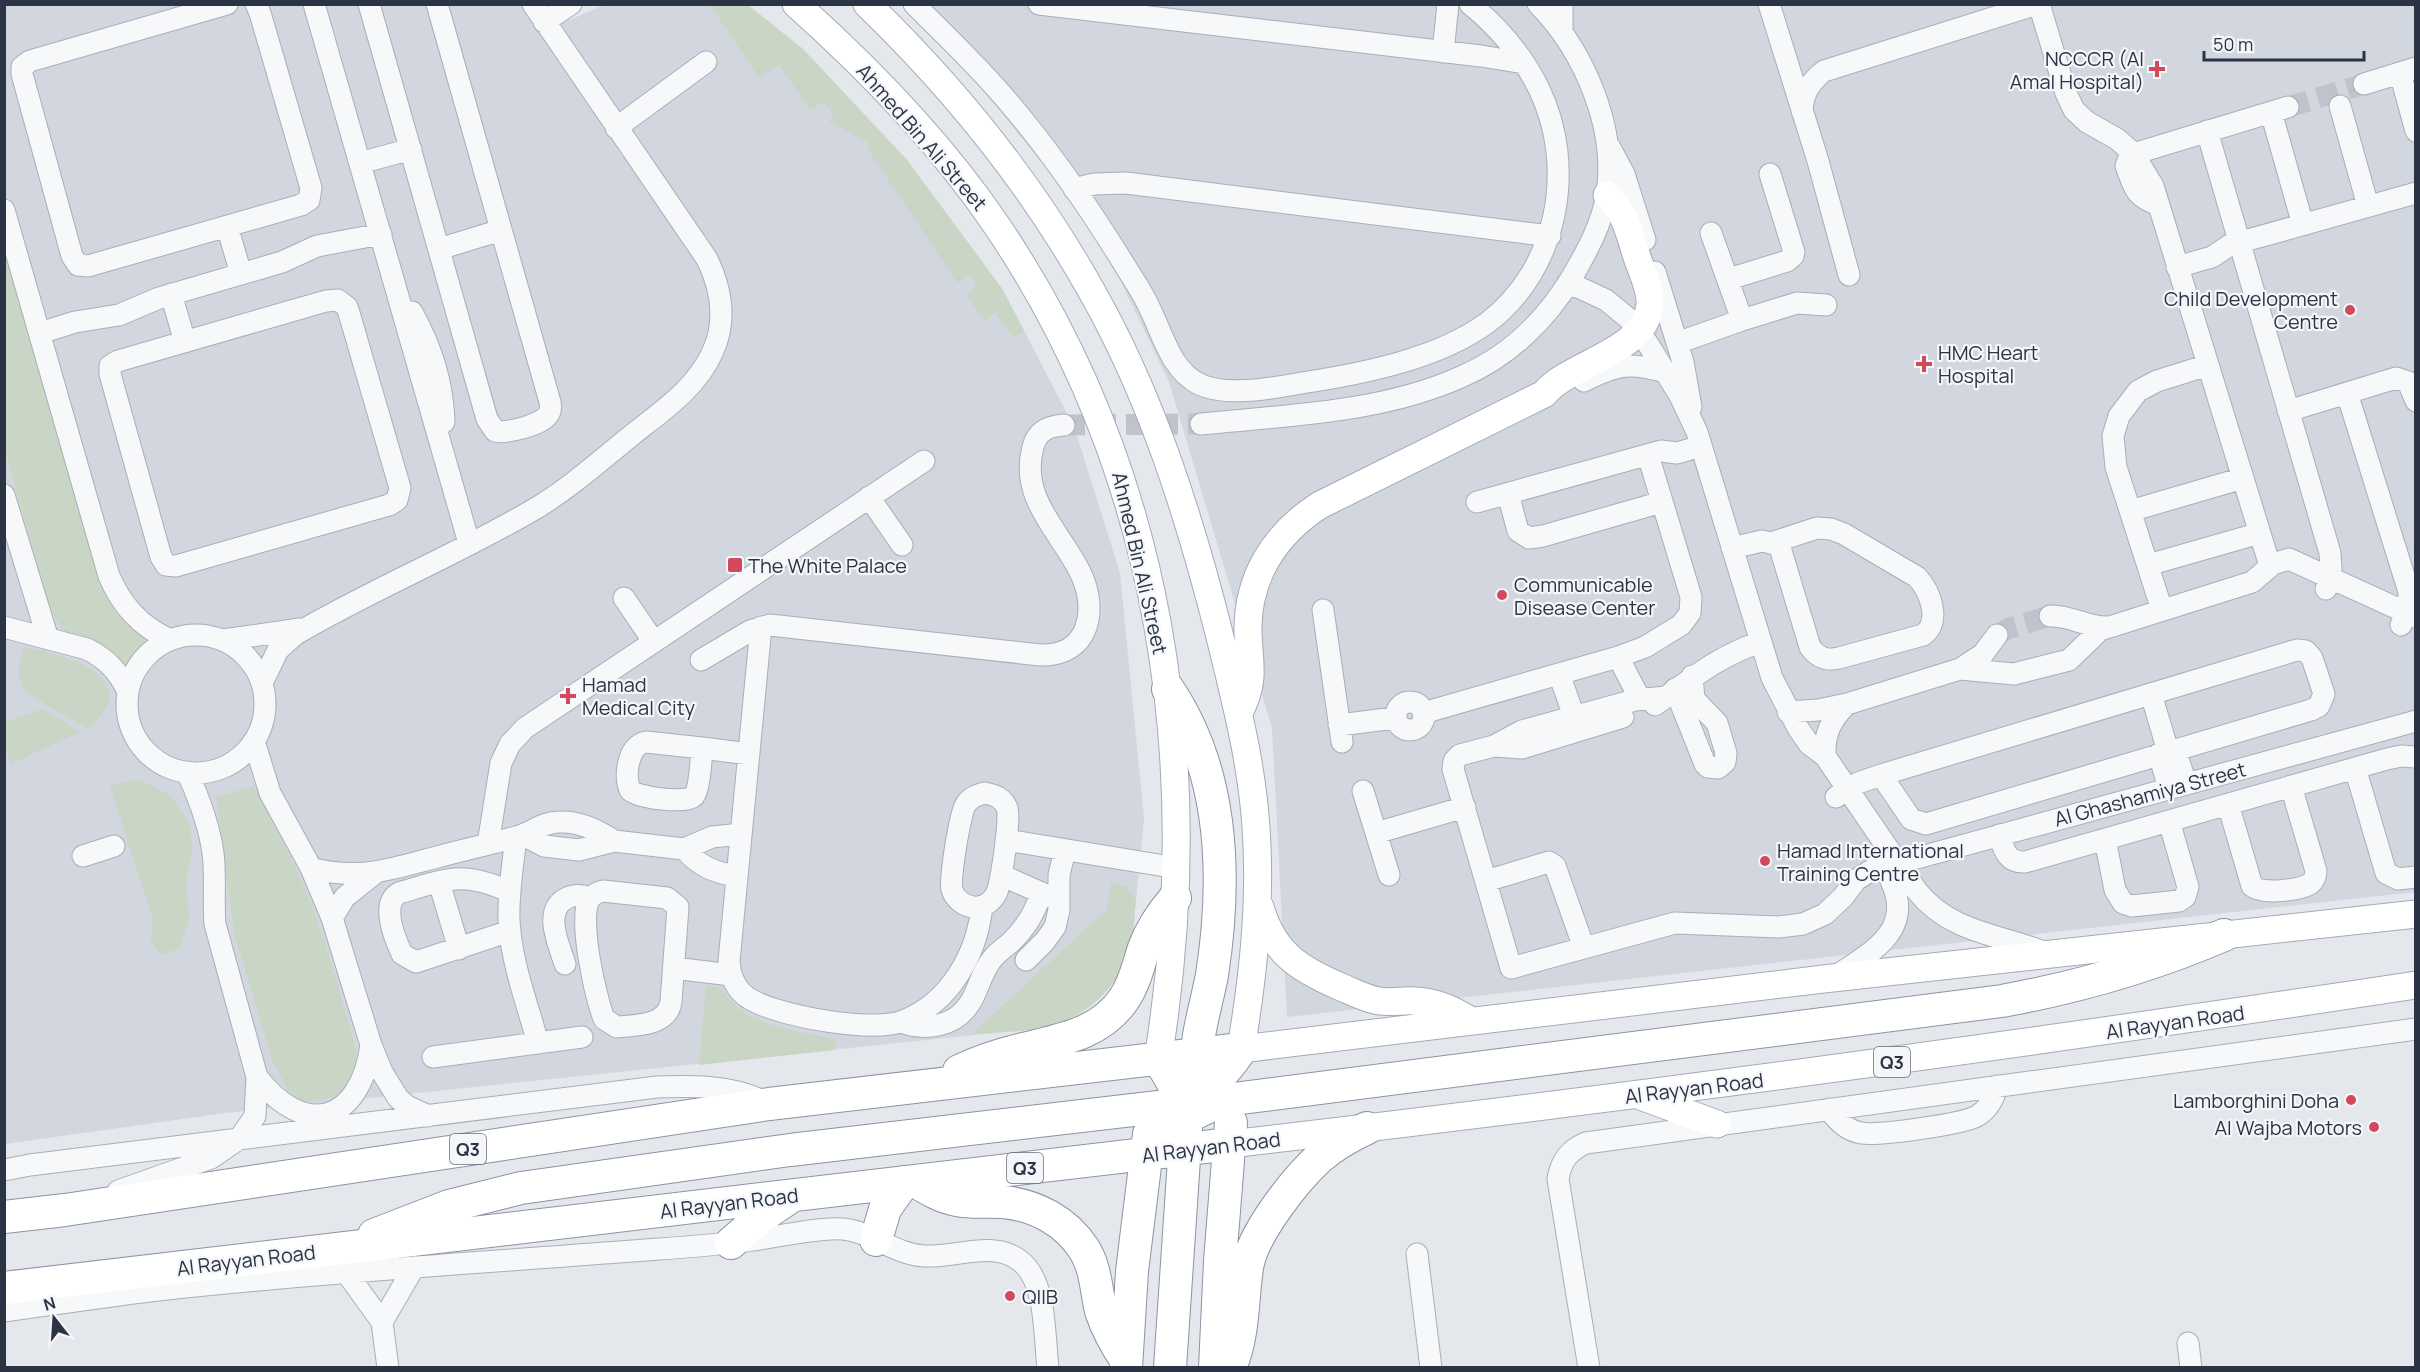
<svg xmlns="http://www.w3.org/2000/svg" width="2420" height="1372" viewBox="0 0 2420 1372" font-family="Manrope,sans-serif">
<rect width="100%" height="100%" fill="#e4e7ec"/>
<!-- built -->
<path fill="#d2d6de" d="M554,4L570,20L603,5H748L803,49L907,160L1003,290L1075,429L1120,573L1144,819L1133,932L1115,981L1091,1006L1076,1015L1061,1023L1032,1029L225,1113L5,1144L4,5Z
M914,5H2415V892L1287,1017L1272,728L1169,382L1095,228Z"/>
<!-- green -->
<path fill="#c9d6c5" d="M710,5H748L803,49L907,160L1003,290L1024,331L1014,338L995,313L985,321L966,295L977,286L969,275L957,283L868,150L869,143L829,122L834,115L824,102L810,110L779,65L759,78Z
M4,232L102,585C114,616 123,624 151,642L127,672L112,651L98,642L76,637L62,629L50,609L5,451Z
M24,647C65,655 149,676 88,729L28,694C15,678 18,665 24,647Z
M43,709L80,732L11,764L5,746V722Z
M138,779L170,795L190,824L192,850L186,880L189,920L180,948L161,955L151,941L153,920L110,786Z
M254,786C275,828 299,870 315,914C327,947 337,981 346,1014C351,1034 361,1056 355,1077C349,1097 323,1100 305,1102L288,1090L273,1062L234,933L216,797Z
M1111,882L1126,886L1136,900C1134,917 1134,934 1129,950C1118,989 1084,1019 1045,1027C1022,1033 996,1032 972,1034L1107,909Z
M706,986L722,988C741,1027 798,1030 836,1040L835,1050L699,1065Z"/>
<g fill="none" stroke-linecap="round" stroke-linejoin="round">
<!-- minor-tunnel -->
<path stroke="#bfc3cb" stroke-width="21" stroke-dasharray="21 10" stroke-linecap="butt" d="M2288,107L2364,84
M1064,425L1201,424
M1997,635L2010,628L2050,616"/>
<defs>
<path id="minor" d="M227,4L30,61L22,67V74L72,256L78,265L88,266L301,205L309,200L311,188L260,13L256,4
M314,4L469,543
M369,4L487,419L495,431C506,434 540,425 547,416C551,412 551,407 550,402L437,4
M914,4C947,37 981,69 1010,104C1054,156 1092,212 1127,269C1135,282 1144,295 1150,309C1163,335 1171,370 1199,384C1228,398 1277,387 1308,382C1366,373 1439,358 1487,323C1558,270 1577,167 1539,89C1523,56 1498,27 1470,4
M1039,4L1481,56L1524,63
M1562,4V33
M1769,4L1818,161L1849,275
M2039,4L2066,93L2074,110L2087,122L2117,139L2133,153L2153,186L2270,566
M544,22L571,4
M1443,52L1448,4
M2400,73L2416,131
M2364,84L2416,68
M2340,106L2368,206
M1802,111C1803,93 1810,82 1824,71L2037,4
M2271,112L2303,225
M616,128L706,62
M2207,131L2330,553L2331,569L2326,589
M1609,146L1624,174L1645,240
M360,163L411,149
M1074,189L1094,184L1126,183L1550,236
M2159,205C2134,196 2135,189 2126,166L2130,155L2288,107
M4,210L109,576C122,606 140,626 170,640
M227,226L241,274
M1711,233L1742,320
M439,249L501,230
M2177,267L2212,257L2230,245L2416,193
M1655,272L1683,362L1691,407
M1729,279L1787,261L1793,256L1794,252L1770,174
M1567,284L1580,288L1606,300L1629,319L1648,344L1680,396L1697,432L1772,678L1798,728L1809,744L1825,756L1917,891C1949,932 2000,935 2047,953
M171,294L185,342
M338,300L347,307L349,313L400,488L397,500L389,505L176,566L166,565L161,557L110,374V366L118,361L326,301Z
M412,312C431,346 443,383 444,422
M40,333L75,322L119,315L159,298L282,262L317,246L381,234
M1677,343L1742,320L1797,303L1826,305
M1584,381C1617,364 1630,362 1666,372
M2347,393L2409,592V606L2401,625
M2288,411L2396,378L2408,382L2416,401
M1201,424C1288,415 1382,413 1463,376C1509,356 1546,320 1572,277C1587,251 1602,224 1607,194C1617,127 1584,51 1538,4
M1508,494L1518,531L1529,538L1543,536L1662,502
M4,495L48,639
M869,497L902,545
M1477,502L1661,451L1677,453L1701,446
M2130,511L2243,478
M1732,548L1762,541L1771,543L1817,528L1831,529L1844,534L1917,577C1930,591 1942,622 1923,635L1839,658C1827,661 1818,658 1810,647L1778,541
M2148,565L2260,533
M624,598L654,642
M1323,610L1342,742
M2162,610L2116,467L2113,436L2119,416L2138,391L2157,381L2208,365
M2050,616C2071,615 2087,628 2108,627
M4,627L87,649C107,659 119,672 128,692
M761,627L729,961C730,976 736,991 750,999C778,1016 872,1033 903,1021C950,1003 977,954 982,906
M127 704a69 69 0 1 1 138 0a69 69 0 1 1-138 0Z
M223,640L300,629
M1618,657L1640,699
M701,660L750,631L770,625L1040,655C1089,657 1099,610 1080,572C1060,531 1019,498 1033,447C1037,431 1048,426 1064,425
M1960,669L2014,674L2069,660L2100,630L2252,582L2273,564L2289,559L2416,617
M1559,674L1579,730
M262,683L278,650L296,634C374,588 459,554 538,507C571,487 601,460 632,435C662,411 697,388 713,351C727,320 721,288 707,259L533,4
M1675,689L1705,764L1708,767L1718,768L1725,762L1726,753L1717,723L1694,699L1692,676
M2151,694L2168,751
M1666,697L1635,700L1522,731L1494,746L1460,755L1454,761L1453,769L1511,968L1675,923L1779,927L1803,924L1825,914L1843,897L1856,880L1870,871L2416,721
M1396 716a14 14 0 1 1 28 0a14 14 0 1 1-28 0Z
M1655,705C1693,678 1715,658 1760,642
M1788,712L1818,710L1847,704L1960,669L1983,654L1997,635
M1423,713L1618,657L1645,647L1681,625L1690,613L1691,597L1648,455
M1339,725L1395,718
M254,741L270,793L311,868L332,918L371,1045L382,1072L398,1098L407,1106L428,1116
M646,742L702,748C701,759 700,788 694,796C686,804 638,798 630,790C624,775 628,745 646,742Z
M1494,746L1522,748L1623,717
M702,748L749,754
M2175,749L2186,784
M2159,754L2169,788
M1825,756C1824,734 1831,719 1847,704
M2355,768L2386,873L2398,879L2416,877
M1363,791L1389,875
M985,793C995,795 1003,798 1007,808C1011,817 1001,885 996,894C991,903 982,908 973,907C964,906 955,899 952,890C949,881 960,812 966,804C971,797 977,795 985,793Z
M1836,797L1858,783L1881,775L2297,650L2306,651L2312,658L2324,694L2319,706L2311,710L1926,824L1911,819L1881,775
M2228,804L2252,886C2262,895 2299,890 2310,884C2315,880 2316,876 2316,871L2291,786
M1376,833L1465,807
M523,835L544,846L579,850L614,841L684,849L712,837L741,834
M1999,835C2004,850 2007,863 2025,862L2387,759L2401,756L2416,757
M516,837C513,864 508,893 509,920C511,962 527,1003 538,1043
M2105,839L2115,890L2123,903L2132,906L2179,901L2185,897L2188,887L2169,821
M1006,840L1177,868
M488,844L501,763L510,744L525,728L924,461
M684,849C699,866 715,873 737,876
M83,856L114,846
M311,868C358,881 392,869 437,857C463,850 490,844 516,837C532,833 542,822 559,822C579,821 598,830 614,841
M1001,875L1053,898
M1486,881L1549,862L1555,866L1584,948
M439,882L459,949
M603,891L667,898L678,907L671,1002C667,1026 637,1025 617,1027L604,1019C596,998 577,917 590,898C594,894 598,892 603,891Z
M510,892C463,870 447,879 399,893C380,904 395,939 402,954L416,962L510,931
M332,918L345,897L374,874
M1026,960L1045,941L1055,927L1059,910V875L1065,850
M565,964C559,945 542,910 567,898C575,894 582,895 590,898
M674,968L731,975
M1834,977C1889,943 1921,920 1877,856
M901,1022C925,1031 955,1027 970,1003C979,989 981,972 993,958C998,952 1004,948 1010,943C1025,929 1035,913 1041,893
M433,1057L582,1037
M257,1077C305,1139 360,1123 371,1045
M1829,1109C1837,1121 1847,1131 1862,1133C1878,1136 1963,1124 1977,1116C1989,1109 1994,1099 1997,1086
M4,1170L30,1165L657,1087C691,1086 731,1085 763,1101
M118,1191L211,1158L240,1138L255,1116L257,1077L215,924C213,900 216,876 213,853C209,824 199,798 187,772
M1417,1254L1431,1368
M346,1272L382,1322L388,1368
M4,1311C56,1304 107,1296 158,1290C316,1273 474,1263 632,1251C672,1248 712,1246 752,1240C778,1237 818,1227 843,1229C872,1232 894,1254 924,1256C955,1258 992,1240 1019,1260C1047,1280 1044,1336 1048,1368
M382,1322L414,1267
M2188,1343L2191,1368
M1589,1368L1558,1179C1561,1161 1569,1150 1586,1143L2416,1029"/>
<path id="major" d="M796,4C871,71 941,143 997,226C1164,473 1205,768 1158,1059
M867,4C955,89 1031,183 1091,290C1152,397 1190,518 1220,637C1237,706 1255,775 1257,847C1260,915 1252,982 1241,1049L1832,978L2416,914
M1239,713C1256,679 1249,666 1248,632C1247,577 1275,534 1320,505L1544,394C1569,363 1646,352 1650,305C1651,290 1643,274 1638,260C1630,237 1626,211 1607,195
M1260,907C1273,953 1299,969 1341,987C1353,992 1366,999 1379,1001C1392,1003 1404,1000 1416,1001C1437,1002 1454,1010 1471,1021
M1643,1097L1717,1124
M1230,1144C1626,1098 2021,1045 2416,985"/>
<path id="highway" d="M1168,689C1224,772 1227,878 1212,975C1206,1007 1194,1041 1197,1074
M1158,1059C1174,1081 1183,1102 1186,1129L1170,1368
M959,1071C978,1062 998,1055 1019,1050C1058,1040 1100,1035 1124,999C1135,983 1138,966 1144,948C1151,929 1162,913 1175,898
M1146,1155C1169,1127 1197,1107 1233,1099L2002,1001C2079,987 2152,966 2224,935
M915,1181C928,1189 941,1197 957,1200C972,1203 987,1201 1003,1202C1035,1205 1066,1221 1084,1249C1096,1268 1096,1290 1101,1311C1107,1329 1116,1345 1126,1360
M4,1217L65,1210L769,1104L1241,1049
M374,1235L449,1206L521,1188L790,1150L1167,1106C1200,1098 1223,1077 1241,1049
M876,1240L885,1209L904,1182
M731,1243L761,1217L789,1198
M4,1288L1230,1144
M1126,1368L1132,1271L1149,1134
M1215,1368L1220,1261L1231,1123
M1230,1368C1244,1335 1242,1302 1247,1268C1252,1234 1295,1180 1320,1157C1334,1145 1350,1136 1367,1128"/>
</defs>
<!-- minor casing -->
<use href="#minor" stroke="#a9aeb7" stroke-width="23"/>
<!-- major casing -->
<use href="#major" stroke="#a3abb8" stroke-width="29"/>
<!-- highway casing -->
<use href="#highway" stroke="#8b94a3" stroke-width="34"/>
<!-- minor -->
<use href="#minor" stroke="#f7f8fa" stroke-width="21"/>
<!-- major -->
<use href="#major" stroke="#fff" stroke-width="27"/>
<!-- highway -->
<use href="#highway" stroke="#fff" stroke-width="32"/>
</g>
<!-- markers -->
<g fill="#d1495b" stroke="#f4f6f9" stroke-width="2">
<path d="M2154 60h6v6h6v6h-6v6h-6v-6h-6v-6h6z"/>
<circle cx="2350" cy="310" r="6"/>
<path d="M1921 355h6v6h6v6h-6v6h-6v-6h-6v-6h6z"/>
<rect x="727" y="557" width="16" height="16" rx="3"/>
<circle cx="1502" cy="595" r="6"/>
<path d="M565 687h6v6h6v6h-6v6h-6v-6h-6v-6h6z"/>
<circle cx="1765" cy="861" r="6"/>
<circle cx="2351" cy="1100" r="6"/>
<circle cx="2374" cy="1127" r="6"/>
<circle cx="1010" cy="1296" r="6"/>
</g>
<g text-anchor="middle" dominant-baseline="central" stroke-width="4.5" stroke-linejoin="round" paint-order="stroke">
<!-- shield labels -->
<g fill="#f4f6f9" stroke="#676e7b" stroke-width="1.5">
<rect x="1874" y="1047" width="36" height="30" rx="4.5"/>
<rect x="450" y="1134" width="36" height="30" rx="4.5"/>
<rect x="1007" y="1153" width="36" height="30" rx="4.5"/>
</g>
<g font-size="18" font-weight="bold" fill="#2b3445">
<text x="1892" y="1062">Q3</text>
<text x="468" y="1149">Q3</text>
<text x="1025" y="1168">Q3</text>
</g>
<!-- poi labels -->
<g font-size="20" fill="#2b3445" stroke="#f4f6f9" text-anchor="start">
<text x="2144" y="58" text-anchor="end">NCCCR (Al<tspan x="2144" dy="23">Amal Hospital)</tspan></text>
<text x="2338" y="298" text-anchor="end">Child Development<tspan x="2338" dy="23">Centre</tspan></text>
<text x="1938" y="352">HMC Heart<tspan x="1938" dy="23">Hospital</tspan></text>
<text x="748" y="565">The White Palace</text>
<text x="1514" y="584">Communicable<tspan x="1514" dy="23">Disease Center</tspan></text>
<text x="582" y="684">Hamad<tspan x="582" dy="23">Medical City</tspan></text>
<text x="1777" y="850">Hamad International<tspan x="1777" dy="23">Training Centre</tspan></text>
<text x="2339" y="1100" text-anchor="end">Lamborghini Doha</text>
<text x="2362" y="1127" text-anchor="end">Al Wajba Motors</text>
<text x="1022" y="1296">QIIB</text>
</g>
<!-- street labels -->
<g font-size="20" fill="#2b3445" stroke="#f4f6f9">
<text transform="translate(922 137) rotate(49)">Ahmed Bin Ali Street</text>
<text transform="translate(1140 563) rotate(77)">Ahmed Bin Ali Street</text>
<text transform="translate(2150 794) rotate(-15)">Al Ghashamiya Street</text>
<text transform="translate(2175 1022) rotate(-8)">Al Rayyan Road</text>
<text transform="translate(1694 1088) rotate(-7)">Al Rayyan Road</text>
<text transform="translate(1211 1147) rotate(-7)">Al Rayyan Road</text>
<text transform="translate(729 1203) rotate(-7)">Al Rayyan Road</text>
<text transform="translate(246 1260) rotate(-7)">Al Rayyan Road</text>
</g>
</g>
<!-- border -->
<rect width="2420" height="1372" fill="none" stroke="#2b3445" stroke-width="12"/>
<!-- north arrow -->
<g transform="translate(54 1318) rotate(343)" stroke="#f4f6f9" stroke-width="4.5" paint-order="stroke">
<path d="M0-4.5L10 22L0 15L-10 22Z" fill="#2b3445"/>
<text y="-9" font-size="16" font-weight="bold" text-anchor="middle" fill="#2b3445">N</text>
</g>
<!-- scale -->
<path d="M2204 51v9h160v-9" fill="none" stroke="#2b3445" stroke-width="3"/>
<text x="2213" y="51" font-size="18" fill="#2b3445" stroke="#f4f6f9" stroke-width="4.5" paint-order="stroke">50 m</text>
</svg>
